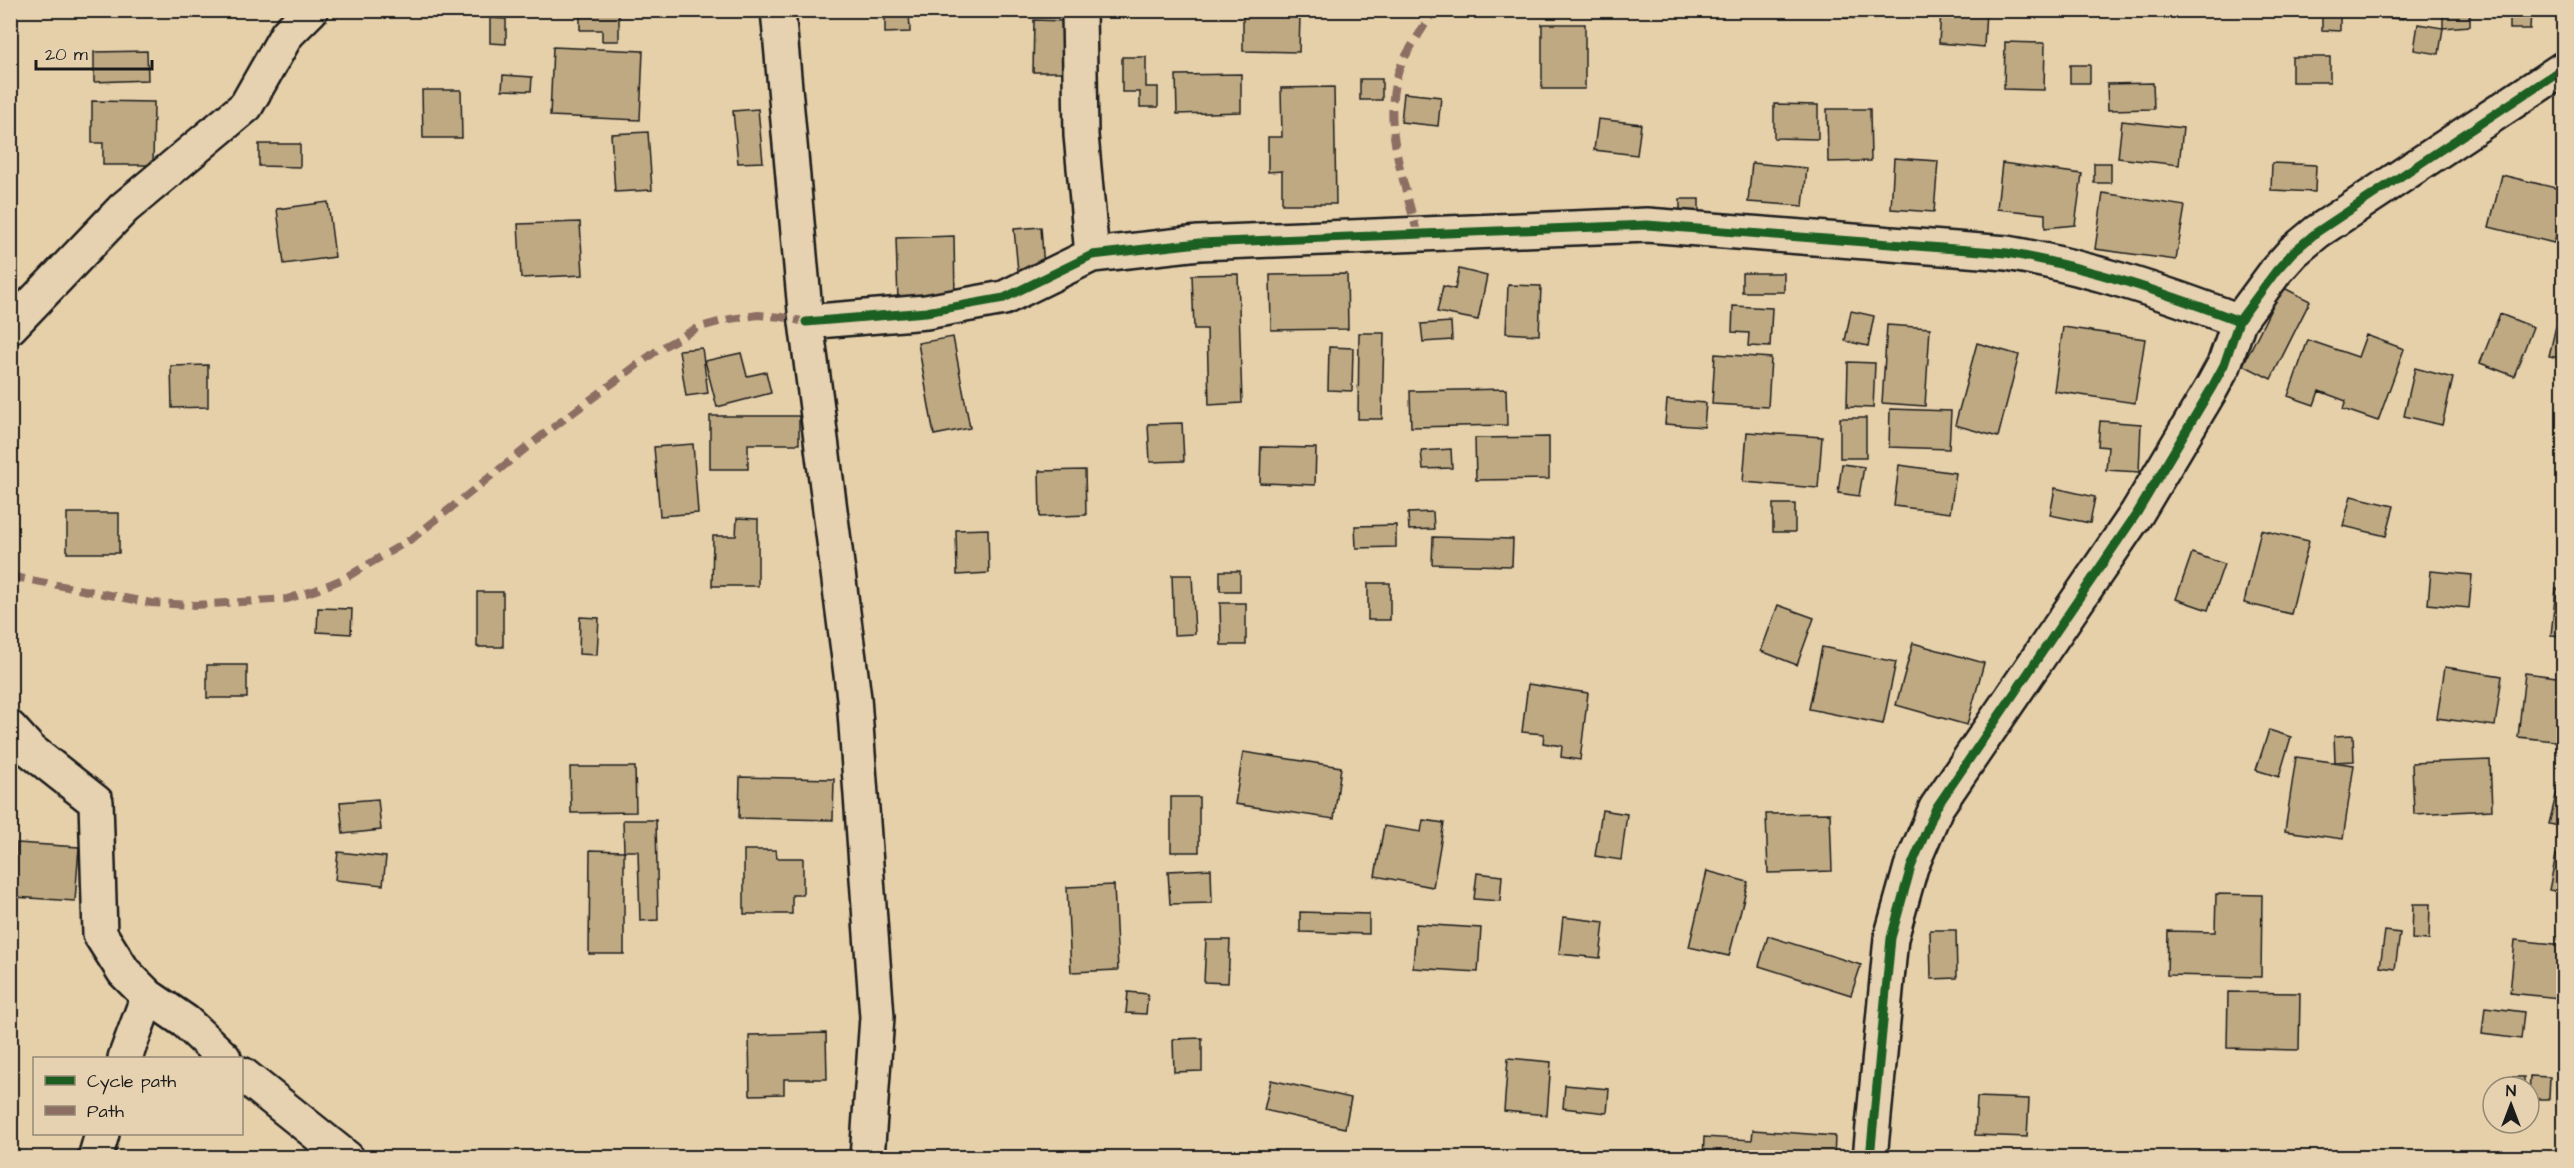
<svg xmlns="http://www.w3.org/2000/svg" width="2574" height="1168" viewBox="0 0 2574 1168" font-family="'Architects Daughter',sans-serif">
<rect width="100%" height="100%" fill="#e6d0aa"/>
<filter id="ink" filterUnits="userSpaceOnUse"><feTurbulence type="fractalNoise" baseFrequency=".0167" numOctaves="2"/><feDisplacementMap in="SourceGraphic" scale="12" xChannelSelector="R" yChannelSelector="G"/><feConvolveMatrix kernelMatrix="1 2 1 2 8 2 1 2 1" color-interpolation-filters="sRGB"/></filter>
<g filter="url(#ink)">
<!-- building -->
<path fill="#bea982" stroke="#1c1c1c" stroke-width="1.5" d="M580,10H619V41H602V30H580Z
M885,10H909L910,32L885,33Z
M1843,10H1896L1876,11V19L1843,18Z
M1941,10H1986L1984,47L1939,43Z
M2322,10H2340V31L2322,30Z
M2354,10H2405L2404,19L2354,16Z
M2443,10H2470V26L2443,28Z
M2510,10H2531L2530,29H2510Z
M1243,15H1300L1299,52L1243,51Z
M490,18L506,19V44L490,43Z
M1034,20L1063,21L1062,72H1033Z
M1542,24H1585V89H1542Z
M2418,24L2443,28L2439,54L2414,50Z
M2005,42L2045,43L2044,90L2004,89Z
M553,47L643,51L640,120L550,116Z
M147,51L148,80L94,82V52Z
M1122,57H1146V87H1158V107H1140V92H1122Z
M2292,57H2330V82H2292Z
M2070,65H2090V83H2070Z
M1241,74V112L1177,114L1176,75Z
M503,75L532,77L531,91L502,90Z
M1360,79H1382V100H1360Z
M2153,83L2154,109L2108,110L2107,84Z
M1334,87L1336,204H1282V171L1268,172V137H1282L1281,88Z
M422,90H461L462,138H423Z
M1404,93L1441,97L1438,126L1401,122Z
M92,101L154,102L153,165H103V143H92Z
M1774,104L1818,105V139L1774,138Z
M758,109L763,162L738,163L733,111Z
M1827,109H1870L1871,161L1828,162Z
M1598,119L1641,124L1637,155L1594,150Z
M2122,121L2183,128L2179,165L2118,158Z
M648,132L652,190L615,192L611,134Z
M259,144H300V167L259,166Z
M1894,158L1938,161L1934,212L1891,209Z
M1752,163L1807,168L1803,206L1748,202Z
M2002,163L2082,174L2075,225L2045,228V214L1997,209Z
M2094,163H2111V183H2094Z
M2272,163L2316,165L2315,192L2271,190Z
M2502,175L2564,190V204L2554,243L2489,227Z
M2103,193L2185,206L2176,260L2095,249Z
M1680,199H1699V221H1680Z
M328,202L335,257L284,264L277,209Z
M580,222L583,275L521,278L518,224Z
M1041,227L1044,268L1018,271L1014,229Z
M954,236L955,299L898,301L896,238Z
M1459,269L1487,276L1478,320L1437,312L1443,286L1455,289Z
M1742,273H1784V292H1742Z
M1238,274L1242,403L1209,405L1207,329H1194L1192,275Z
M1347,274L1348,329L1271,330L1270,275Z
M1508,285L1541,286L1539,335L1506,333Z
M2282,287L2310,301L2271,379L2243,365Z
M1733,306L1772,308L1770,347L1748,346L1749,333L1732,332Z
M1851,311L1874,316L1868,346L1845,341Z
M2500,314L2533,327L2514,376L2480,363Z
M1451,322L1452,340L1423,342L1421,324Z
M1887,325L1930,328L1925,406L1882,403Z
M2556,326L2564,327V359L2549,356Z
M2063,327L2145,339L2135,403L2054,391Z
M1359,333H1384L1382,419H1358Z
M2366,335L2404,349L2378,421L2343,409L2346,401L2319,391L2314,405L2288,396L2308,340L2358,357Z
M953,337L970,428L934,435L918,343Z
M1977,343L2019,355L1998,437L1955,425Z
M1329,347L1353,348L1352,391L1328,390Z
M702,348L708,393L686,396L679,350Z
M741,353L747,376L766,372L771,393L717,407L705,361Z
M1715,354L1771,358L1768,407L1712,404Z
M1848,362L1875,363L1873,408L1847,407Z
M208,365V407L172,408L171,366Z
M2415,368L2453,378L2442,425L2404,416Z
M1506,389L1507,425L1411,427L1410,391Z
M1667,400L1706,403L1704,427L1665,424Z
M1890,409L1951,411L1949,449L1889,447Z
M710,416H799V444H748V469H710Z
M1840,418H1866V458H1840Z
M2100,421L2141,424L2139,472L2106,470L2108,447L2098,446Z
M1182,423L1184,461L1150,462L1148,424Z
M1747,432L1822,437L1818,488L1743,482Z
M1549,437V479L1476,480L1475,438Z
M693,444L698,513L660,516L654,447Z
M1261,447L1316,448L1315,485L1260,483Z
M1451,449L1452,468L1423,469L1421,451Z
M1842,464L1864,467L1859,496L1838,493Z
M1899,465L1956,473L1950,513L1894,506Z
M1085,470L1086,515L1040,517L1039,471Z
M2055,488L2095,497L2090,523L2050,515Z
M2351,496L2394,506L2386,536L2343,526Z
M1773,504H1795V532H1773Z
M1433,512L1434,529L1409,530L1408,513Z
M67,513H119V553H67Z
M737,518L758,519V586H712L713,536H736Z
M1396,525V547L1356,548L1355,526Z
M988,529L989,573L957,575L956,530Z
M2261,530L2309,541L2291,614L2244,603Z
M1433,537L1513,539L1512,566L1432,564Z
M2192,553L2224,564L2208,610L2176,599Z
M1220,571H1240V591H1220Z
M2431,571L2472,575L2469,608L2428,604Z
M1172,575H1192L1195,634L1174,635Z
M1368,583H1390V620H1368Z
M2556,589L2564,590V636L2551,635Z
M477,592H503V647H477Z
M1220,603H1246V645H1221Z
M1778,605L1814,618L1797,665L1761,651Z
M318,608L352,609L351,634L317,632Z
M580,617L599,618L597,655L579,654Z
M1913,643L1984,663L1967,725L1896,705Z
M1822,647L1896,662L1883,724L1809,709Z
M207,665H247V698H207Z
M2445,667L2502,676L2495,726L2437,718Z
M2525,673L2564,678V742L2518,737Z
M1528,684L1588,693L1580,760L1561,757L1562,746L1543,743L1544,734L1522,732Z
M2269,730L2291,737L2279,777L2256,770Z
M2353,735L2354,761L2335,762L2334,736Z
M1243,752L1341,767L1334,819L1235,804Z
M2296,757L2354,765L2343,839L2285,831Z
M2490,760L2492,810L2414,814L2412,763Z
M570,767H635L636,812L571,813Z
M740,777L834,779L833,820L739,818Z
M2560,779L2564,780V827L2549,824Z
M1171,797H1199V852H1171Z
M378,799L381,830L343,834L340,802Z
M1602,810L1627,814L1621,860L1595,856Z
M1830,813L1832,871L1768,873L1766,814Z
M623,820H656L658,920L640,921L638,851H624Z
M1423,820L1444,823L1433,887L1375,876L1384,826L1421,832Z
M17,843L79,847L75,901L14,897Z
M590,850L624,851V954H589Z
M744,850H776L777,858H803V895H792V914H744Z
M338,852L386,857L383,885L335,880Z
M2556,855L2564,856V893L2549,890Z
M1211,869L1212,903L1170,904L1168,871Z
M1707,871L1748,882L1729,956L1689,947Z
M1477,873L1502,876L1500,901L1474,899Z
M1114,885L1118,970L1071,972L1067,887Z
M2216,894L2262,895L2261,977L2167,975L2168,931L2215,932Z
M2413,904H2430L2429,940L2412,939Z
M1300,912L1369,914V934L1300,932Z
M1563,917L1604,922L1600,958L1559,954Z
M1416,924L1481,928L1478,972L1413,968Z
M1930,930H1956L1957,978L1931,979Z
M2385,931L2400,933L2395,969L2380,967Z
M1768,936L1861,965L1851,995L1759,966Z
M1206,940H1230L1228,983L1204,982Z
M2515,940L2564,945L2559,998L2510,993Z
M1128,992L1148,994L1146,1014L1126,1013Z
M2228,992L2300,993L2299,1050L2227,1048Z
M2485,1007L2524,1012L2521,1039L2482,1034Z
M2563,1029H2564V1106H2557Z
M826,1033L827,1079H784V1094L750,1095L749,1035Z
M1202,1038V1071L1174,1072L1173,1039Z
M1508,1058L1551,1062L1547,1115L1504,1111Z
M2530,1076L2550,1077L2549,1099H2529Z
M2502,1077H2524V1087H2502Z
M1271,1080L1351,1098L1345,1128L1264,1110Z
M1565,1085L1609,1089L1607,1113L1563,1108Z
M1977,1097L2029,1099L2027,1137L1975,1135Z
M1753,1130L1835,1136L1834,1158H1703L1704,1137L1752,1140Z"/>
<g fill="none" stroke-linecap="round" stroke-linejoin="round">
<defs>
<path id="street" d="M778,10L806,322L854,698L877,1017L867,1158
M1079,10L1081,135L1092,255
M806,322L926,312L1004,298L1092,255L1199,243L1647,225L2007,253C2088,267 2163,292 2239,321
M10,327L124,208L246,106L287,34L311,10
M10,728L30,750L96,802L100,934L124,972L148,996L186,1022L224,1058
M125,1058L148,996
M242,1074L347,1158
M95,1158L102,1134
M1870,1158L1891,938L1911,867L1936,808L2137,513L2211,389L2224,365L2239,321L2276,271L2293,252L2317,232L2564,68"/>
</defs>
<!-- street casing -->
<use href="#street" stroke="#1c1c1c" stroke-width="38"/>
<!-- street -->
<use href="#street" stroke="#e6d2b0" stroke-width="33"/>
<!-- quiet -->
<path stroke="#8d6e63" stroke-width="8" stroke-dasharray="15 8" stroke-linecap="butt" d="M1418,236C1405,183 1377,113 1403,61C1412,44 1424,27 1434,10
M10,576L151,603L195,605L287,599L316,590L345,578L413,538L544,434L659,349L697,328L730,319L758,315L782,317L806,322"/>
<defs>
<path id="cycleway" d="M806,322L926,312L1004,298L1092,255L1199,243L1647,225L2007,253C2088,267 2163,292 2239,321
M1870,1158L1891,938L1911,867L1936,808L2137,513L2211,389L2224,365L2239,321L2276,271L2293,252L2317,232L2564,68"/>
</defs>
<!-- cycleway casing -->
<use href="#cycleway" stroke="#e6d2b0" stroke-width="13"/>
<!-- cycleway -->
<use href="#cycleway" stroke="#1b5e20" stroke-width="9"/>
</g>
</g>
<!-- margin -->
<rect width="2574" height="1168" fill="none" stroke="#e6d2b0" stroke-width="36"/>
<rect x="18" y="18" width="2538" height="1132" fill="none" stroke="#1c1c1c" stroke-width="2" filter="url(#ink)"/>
<!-- legend -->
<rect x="33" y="1057" width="210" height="78" fill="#e6d2b0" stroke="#958975" stroke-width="1.5"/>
<rect x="45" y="1076" width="30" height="9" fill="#1b5e20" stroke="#958975" stroke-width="1.5"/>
<text x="87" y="1087" font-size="18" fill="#1c1c1c">Cycle path</text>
<rect x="45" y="1106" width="30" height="9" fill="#8d6e63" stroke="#958975" stroke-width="1.5"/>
<text x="87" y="1117" font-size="18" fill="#1c1c1c">Path</text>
<!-- north arrow -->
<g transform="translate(2511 1105)"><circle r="28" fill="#e6d2b0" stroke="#958975" stroke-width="1.5"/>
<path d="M0-4.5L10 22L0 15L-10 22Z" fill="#1c1c1c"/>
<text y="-9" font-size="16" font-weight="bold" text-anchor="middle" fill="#1c1c1c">N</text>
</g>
<!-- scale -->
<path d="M36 60v9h116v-9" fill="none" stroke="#1c1c1c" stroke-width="3"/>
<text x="45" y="60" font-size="18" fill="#1c1c1c" stroke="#e6d2b0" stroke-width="4.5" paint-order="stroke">20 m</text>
</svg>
